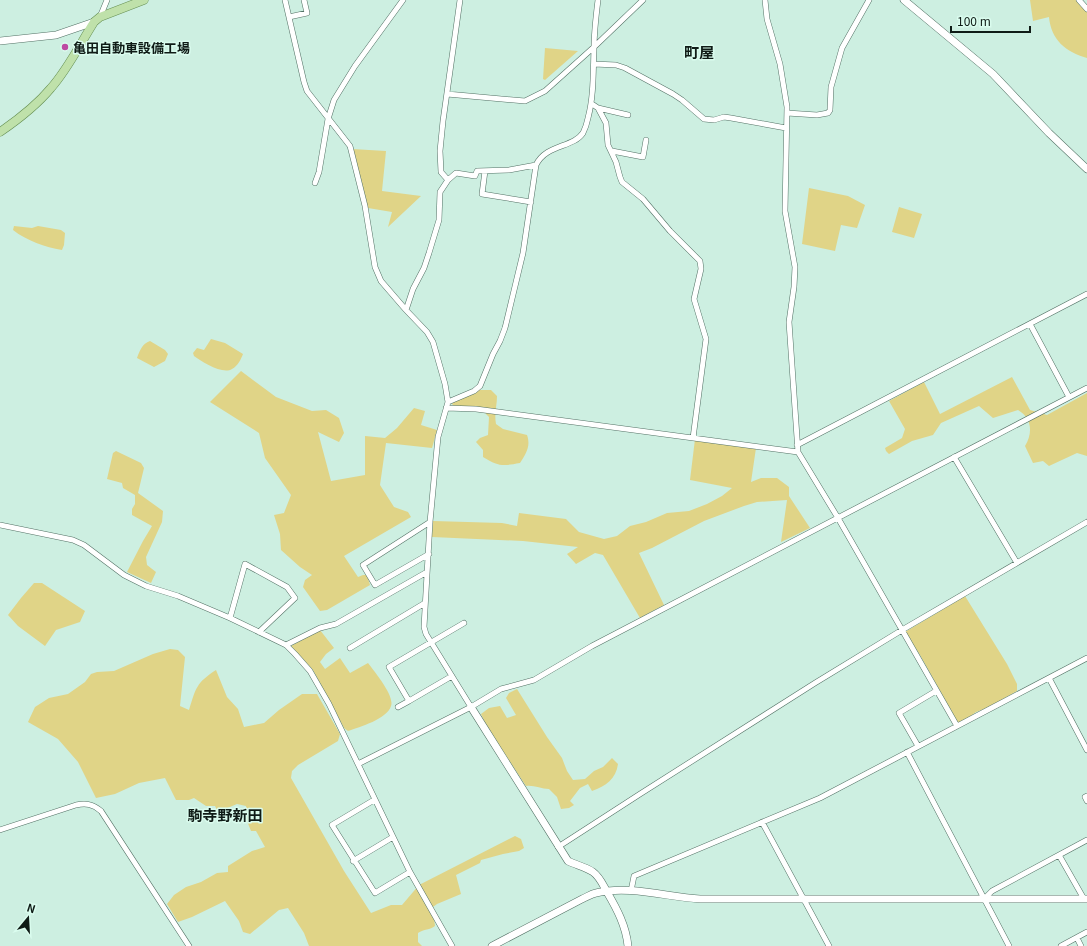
<svg xmlns="http://www.w3.org/2000/svg" width="1087" height="946" viewBox="0 0 1087 946" font-family="Georgia,'Noto Sans JP',serif">
<rect width="100%" height="100%" fill="#cdefe1"/>
<!-- green -->
<path fill="#e0d487" d="M1030,0H1076L1087,12V58C1066,52 1051,40 1049,17L1033,21Z
M545,48L578,51L545,80L543,79Z
M352,149L386,151L382,191L421,196L388,227L392,212L368,208Z
M809,188L848,196L865,205L857,228L841,225L835,251L802,244Z
M899,207L922,214L914,238L892,232Z
M14,226L32,228L38,226L61,230L65,233L64,245L62,250C45,247 27,241 13,230Z
M211,339L225,343L243,354C241,359 238,366 232,369C223,375 202,362 194,356L193,353L197,348L204,350Z
M150,341L165,350L168,354L165,361L154,367L137,358C140,350 142,344 150,341Z
M241,371L276,397L312,411L326,410L339,418L344,433L339,442L318,432L331,481L365,475V436L385,438L397,428L414,408L425,411L421,425L437,430L432,448L386,443L380,485L394,507L408,512L411,517L344,556L358,577L363,575H367L370,585L327,610L320,611L303,587L305,580L312,575L300,567L281,550L280,534L274,515L284,513L291,495L265,458L259,433L210,402Z
M1012,377L1030,410L1047,415L1087,393V456L1077,453L1049,466L1043,461L1033,463L1025,446C1033,433 1032,418 1018,410L993,418L979,406L941,423L933,435L912,441L889,454L886,451L885,448L902,438L905,429L889,401L924,382L940,414Z
M479,390H491L497,396C497,406 494,414 496,424L503,429L527,435C531,446 526,454 520,463C503,466 499,467 483,457V450L476,442L480,438L488,435L489,417L486,414L483,408L453,406L452,403Z
M695,439L756,448L751,482L761,478H777L789,487V496L810,528L781,542L787,500L757,502L744,506L704,521L652,548L639,553L664,605L640,618L603,555L595,553L576,564L567,554L578,547L523,541L432,537L433,521L502,523L517,526L519,513L566,519L579,532L604,539L617,536L630,526L646,522L667,513L689,511L707,504L722,496L732,488L690,480Z
M116,451L141,463L144,468L138,493L163,511L162,522L146,557L147,565L156,572L151,583L127,572L143,541L152,526L132,515V509L135,504V495L123,488L122,483L107,479L113,453Z
M34,583H42L85,611L80,622L56,630L45,646L18,626L8,615L21,598Z
M965,596L1007,664L1017,684V691L989,707L976,712L968,718L958,723L920,655L905,632Z
M320,630L334,648L326,654L320,662L325,669L340,658L350,673L368,663C374,671 395,696 391,706C387,719 360,727 348,731L344,728L313,670L291,646Z
M170,649L178,650L185,657L180,706L189,710C196,688 196,683 216,670L227,697L238,709L244,727L264,723L279,710L302,694H317L340,734L338,741L298,765L292,771L291,778L344,871L371,913L391,905H402L419,885L515,836L521,839L524,848L519,851L503,854L481,860L480,863L456,875L461,894L437,904L429,910L434,918L435,926C430,930 424,929 418,933V942L422,946H309L304,933L288,908L279,910L250,934L243,932L239,921L225,901L192,917L178,922L167,904L174,895L186,887L201,882L217,873L228,872V866L252,851L265,847L256,831H251L247,821L246,806L237,804L218,812L215,806H206L194,798L189,800H176L165,778L139,783L115,794L96,798L78,762L58,739L28,722L35,707L49,698L68,694L85,682L91,674L97,672L114,671L153,654Z
M517,689L547,737L562,758L567,771L573,780L585,779L594,771L603,767L612,758L618,764C616,779 606,786 592,791L588,784L580,788L570,801L574,805L569,808L561,809L557,797L549,789C541,789 534,785 526,786L487,727L481,714L489,708L500,706L507,718L516,715L506,698L509,693Z"/>
<g fill="none" stroke-linecap="round" stroke-linejoin="round">
<defs>
<path id="street" d="M285,0L304,82L307,91L350,146L365,206L375,267L381,281L406,310L427,332L433,342L445,384L448,402L438,437L430,522L424,627L426,634L471,707
M765,0L767,19L780,64L787,107L785,211L795,267L794,287L789,322L798,452L838,518L957,726
M1079,0L1087,9
M100,17L107,0
M289,17L307,13L304,0
M594,64L616,65L625,68L673,94L682,100L704,119L714,120L724,117L731,118L786,128
M447,94L525,101L545,91L594,47L643,0
M592,104L598,108L606,123L608,145L616,162L620,177L622,182L643,199L670,231L700,261L701,269L694,299L706,339L693,438
M598,108L628,115
M787,113L817,115L828,113L830,110L831,87L833,80L842,48L869,0
M612,151L643,157L646,140
M485,171L482,194L531,202
M448,180L456,173L475,176L477,171L509,170L536,165
M315,183L319,172L328,119L334,100L355,66L403,0
M406,310L413,289L424,268L429,253L439,220L440,192L448,180L441,172L440,151L443,121L460,0
M1030,324L1069,397
M448,402L474,391L480,386L493,354L500,341L505,328L523,253L536,165C546,144 573,148 583,133C585,129 587,123 588,118C594,95 593,72 594,49C594,32 596,16 598,0
M446,408L476,409L798,452
M797,445L1087,294
M954,457L1017,563
M0,525L73,540L84,545L124,575L146,586L178,596L230,618L286,645L295,654L310,671L329,704L410,872L452,946
M429,554L375,585L363,565L430,522
M230,618L245,564L287,587L295,598L259,632
M286,645L320,628L336,624L427,572
M350,648L425,603
M452,676L409,701L389,667L464,623
M1049,678L1087,750
M398,707L409,701
M918,746L899,713L936,691
M907,752L1009,946
M358,764L471,707L501,689L534,680L592,646L1087,388
M1087,796L1085,797L1087,801
M374,800L332,825L375,893L410,872
M762,822L829,946
M0,830L76,805C86,803 93,804 101,811L189,946
M558,847L640,794L815,683L902,630L1087,522
M1059,855L1084,899
M353,861L393,837
M631,891L634,876L820,798L1087,658
M984,899L992,891L1087,840
M1077,938L1081,946
M1061,946L1087,932"/>
<path id="secondary" d="M904,0L993,74L1049,133L1087,169
M0,41L56,35L94,22
M471,707L568,861C576,865 586,867 593,872C600,877 603,885 607,892C617,909 626,926 628,946
M492,946L582,899C587,897 591,894 596,893C629,885 667,897 700,899H1087"/>
<path id="primary" d="M0,132C19,119 36,106 51,88C68,69 80,44 94,22L100,17L144,0"/>
</defs>
<!-- street casing -->
<use href="#street" stroke="#537165" stroke-width="6"/>
<!-- secondary casing -->
<use href="#secondary" stroke="#537165" stroke-width="8"/>
<!-- primary casing -->
<use href="#primary" stroke="#658f52" stroke-width="9"/>
<!-- street -->
<use href="#street" stroke="#fff" stroke-width="5"/>
<!-- secondary -->
<use href="#secondary" stroke="#fff" stroke-width="7"/>
<!-- primary -->
<use href="#primary" stroke="#bfe1aa" stroke-width="8"/>
</g>
<!-- markers -->
<circle fill="#bd49a2" stroke="#dafcee" stroke-width="1.5" cx="65" cy="47" r="4"/>
<g text-anchor="middle" dominant-baseline="central" stroke-width="3" stroke-linejoin="round" paint-order="stroke">
<!-- poi labels -->
<g font-size="13" font-weight="bold" fill="#0f1b16" stroke="#dafcee" text-anchor="start">
<text x="73" y="47">亀田自動車設備工場</text>
</g>
<!-- quarter labels -->
<g font-size="15" font-weight="bold" fill="#0f1b16" stroke="#dafcee">
<text x="699" y="51">町屋</text>
<text x="225" y="814">駒寺野新田</text>
</g>
</g>
<!-- north arrow -->
<g transform="translate(28 918) rotate(18)" stroke="#dafcee" stroke-width="3" paint-order="stroke">
<path d="M0-3L7 15L0 10L-7 15Z" fill="#0f1b16"/>
<text y="-6" font-size="11" font-weight="bold" text-anchor="middle" fill="#0f1b16">N</text>
</g>
<!-- scale -->
<path d="M951 26v6h79v-6" fill="none" stroke="#0f1b16" stroke-width="2"/>
<text x="957" y="26" font-size="12" fill="#0f1b16" stroke="#dafcee" stroke-width="3" paint-order="stroke">100 m</text>
</svg>
